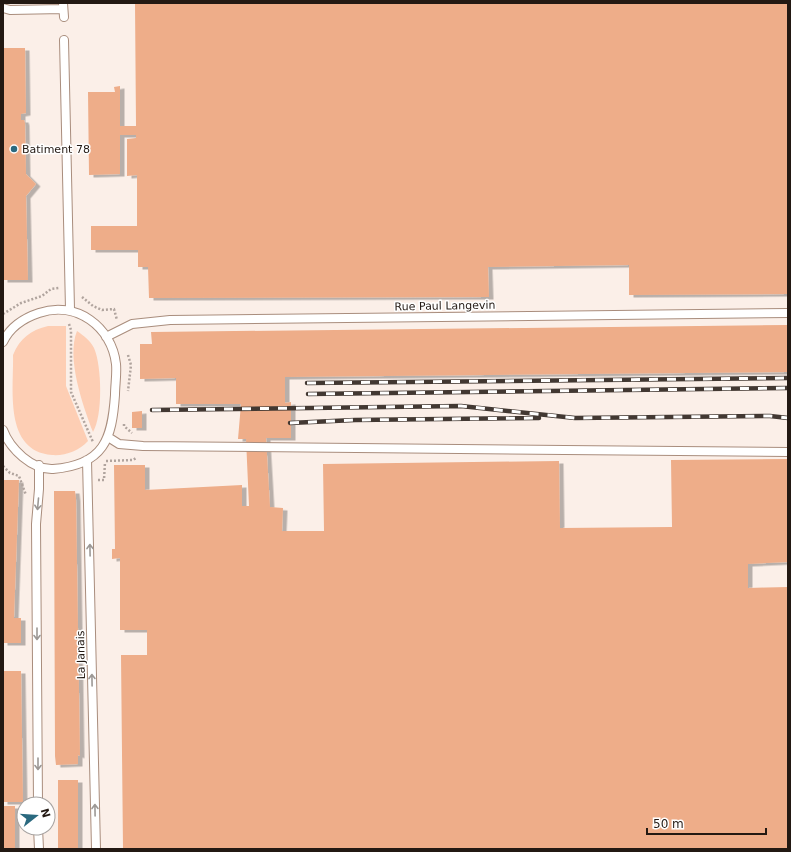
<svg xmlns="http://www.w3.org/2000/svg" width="791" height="852" viewBox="0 0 791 852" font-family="'DejaVu Sans',sans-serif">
<defs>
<filter id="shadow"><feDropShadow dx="4.5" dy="2.5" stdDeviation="0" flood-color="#0004"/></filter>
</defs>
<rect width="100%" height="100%" fill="#fbefe8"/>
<!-- green -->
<path fill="#fdceb4" d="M48,326H66V386L88,441C79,451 65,456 52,455C3,451 14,388 13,355C20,338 31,330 48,326Z
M77,331C84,336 90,340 94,348C102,366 103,416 93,432C83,406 66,358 77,331Z"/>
<!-- building -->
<path fill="#eead89" filter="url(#shadow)" d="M135,3H788V294L629,295V265L488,267L489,297L149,298L148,267H138V250H91V226H137V175L127,176V139L136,138V135H120V174L89,175L88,92H115L114,87L120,86V126H136Z
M3,48H25L26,113L21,114V120H24L25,123L26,174L36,184L26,196L28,280H3Z
M788,325V372L285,377V403L291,402V438H266L270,507L283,508L282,531H324L323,464L559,461L560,528L672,527L671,460L788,459V562L748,564V588L788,587V849H123L121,655H147V630H120V558L112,559V549H115L114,465H145V490L242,485V506H249L246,439H238L241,404H176V378L140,379V344H152L151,332Z
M142,411V428H132V412Z
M3,480H19L14,618H21V643H3Z
M54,491H75L76,499L80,756L78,755V764L56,765L55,756Z
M3,671H21L23,802H3Z
M58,780H78V849H58Z
M3,806H15V849H3Z"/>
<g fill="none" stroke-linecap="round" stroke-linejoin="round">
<defs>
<path id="service" d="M63,3L64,17
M3,8L10,10L63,9
M64,40L70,309
M106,337L132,324L170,320L788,313
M3,342C10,327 24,318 39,313C76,300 112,327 116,364C117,374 115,385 115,395C112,439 104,465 53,469C32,470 10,449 3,430
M108,437L119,444L143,446L788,452
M87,460L96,849
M38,804L36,524L39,489V465
M38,828L39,849"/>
</defs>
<!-- service casing -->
<use href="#service" stroke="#a98d7d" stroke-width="10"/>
<!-- path -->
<path stroke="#b0a49e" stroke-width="2.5" stroke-dasharray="2 2" stroke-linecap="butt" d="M82,297L93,306L102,310L114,309L117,320
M3,314L21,303L42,296L51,289L59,288
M69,324L71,330V392L93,442
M128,355L131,365L128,391
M124,424V426L132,433
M106,461L133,460L136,458
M3,466L10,473L19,476L26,495
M98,480H104L105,462"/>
<!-- service -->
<use href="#service" stroke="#fff" stroke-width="8"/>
<defs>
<path id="rail" d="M307,383L788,378
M308,394L788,388
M152,410L461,406L575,418L770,416L788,418
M290,423L355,420L539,418"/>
</defs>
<!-- rail casing -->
<use href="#rail" stroke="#423832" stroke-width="4.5"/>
<!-- rail -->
<use href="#rail" stroke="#fff" stroke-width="3" stroke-dasharray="9" stroke-linecap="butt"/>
</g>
<!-- one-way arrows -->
<defs><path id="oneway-shaft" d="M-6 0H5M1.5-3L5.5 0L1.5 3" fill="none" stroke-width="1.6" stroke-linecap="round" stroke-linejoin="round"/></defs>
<g stroke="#9c9895">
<use href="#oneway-shaft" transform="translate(38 504) rotate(95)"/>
<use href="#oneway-shaft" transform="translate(90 550) rotate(-91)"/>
<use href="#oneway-shaft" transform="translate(37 634) rotate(90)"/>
<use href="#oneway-shaft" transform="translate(92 680) rotate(-91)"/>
<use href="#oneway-shaft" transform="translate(38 764) rotate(90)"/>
<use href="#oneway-shaft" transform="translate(95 810) rotate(-91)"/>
</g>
<!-- markers -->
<circle fill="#2a697f" stroke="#fff" stroke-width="1.5" cx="14" cy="149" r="4"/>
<g text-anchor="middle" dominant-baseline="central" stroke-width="3" stroke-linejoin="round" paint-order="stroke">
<!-- poi labels -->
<g font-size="11" fill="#231913" stroke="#fff" text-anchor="start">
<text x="22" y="149">Batiment 78</text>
</g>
<!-- street labels -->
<g font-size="11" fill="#231913" stroke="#fff">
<text transform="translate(445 306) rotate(-1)">Rue Paul Langevin</text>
<text transform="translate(81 655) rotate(-91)">La Janais</text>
</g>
</g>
<!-- border -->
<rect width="791" height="852" fill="none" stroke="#231913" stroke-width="8"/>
<!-- north arrow -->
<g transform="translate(36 816) rotate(73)"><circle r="19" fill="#ffffff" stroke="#a7a3a1"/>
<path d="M0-3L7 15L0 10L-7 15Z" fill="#2a697f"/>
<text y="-6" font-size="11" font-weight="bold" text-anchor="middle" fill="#231913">N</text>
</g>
<!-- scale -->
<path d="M647 828v6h119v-6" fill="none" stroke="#231913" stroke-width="2"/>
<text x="653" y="828" font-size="12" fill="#231913" stroke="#ffffff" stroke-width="3" paint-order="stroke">50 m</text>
</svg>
